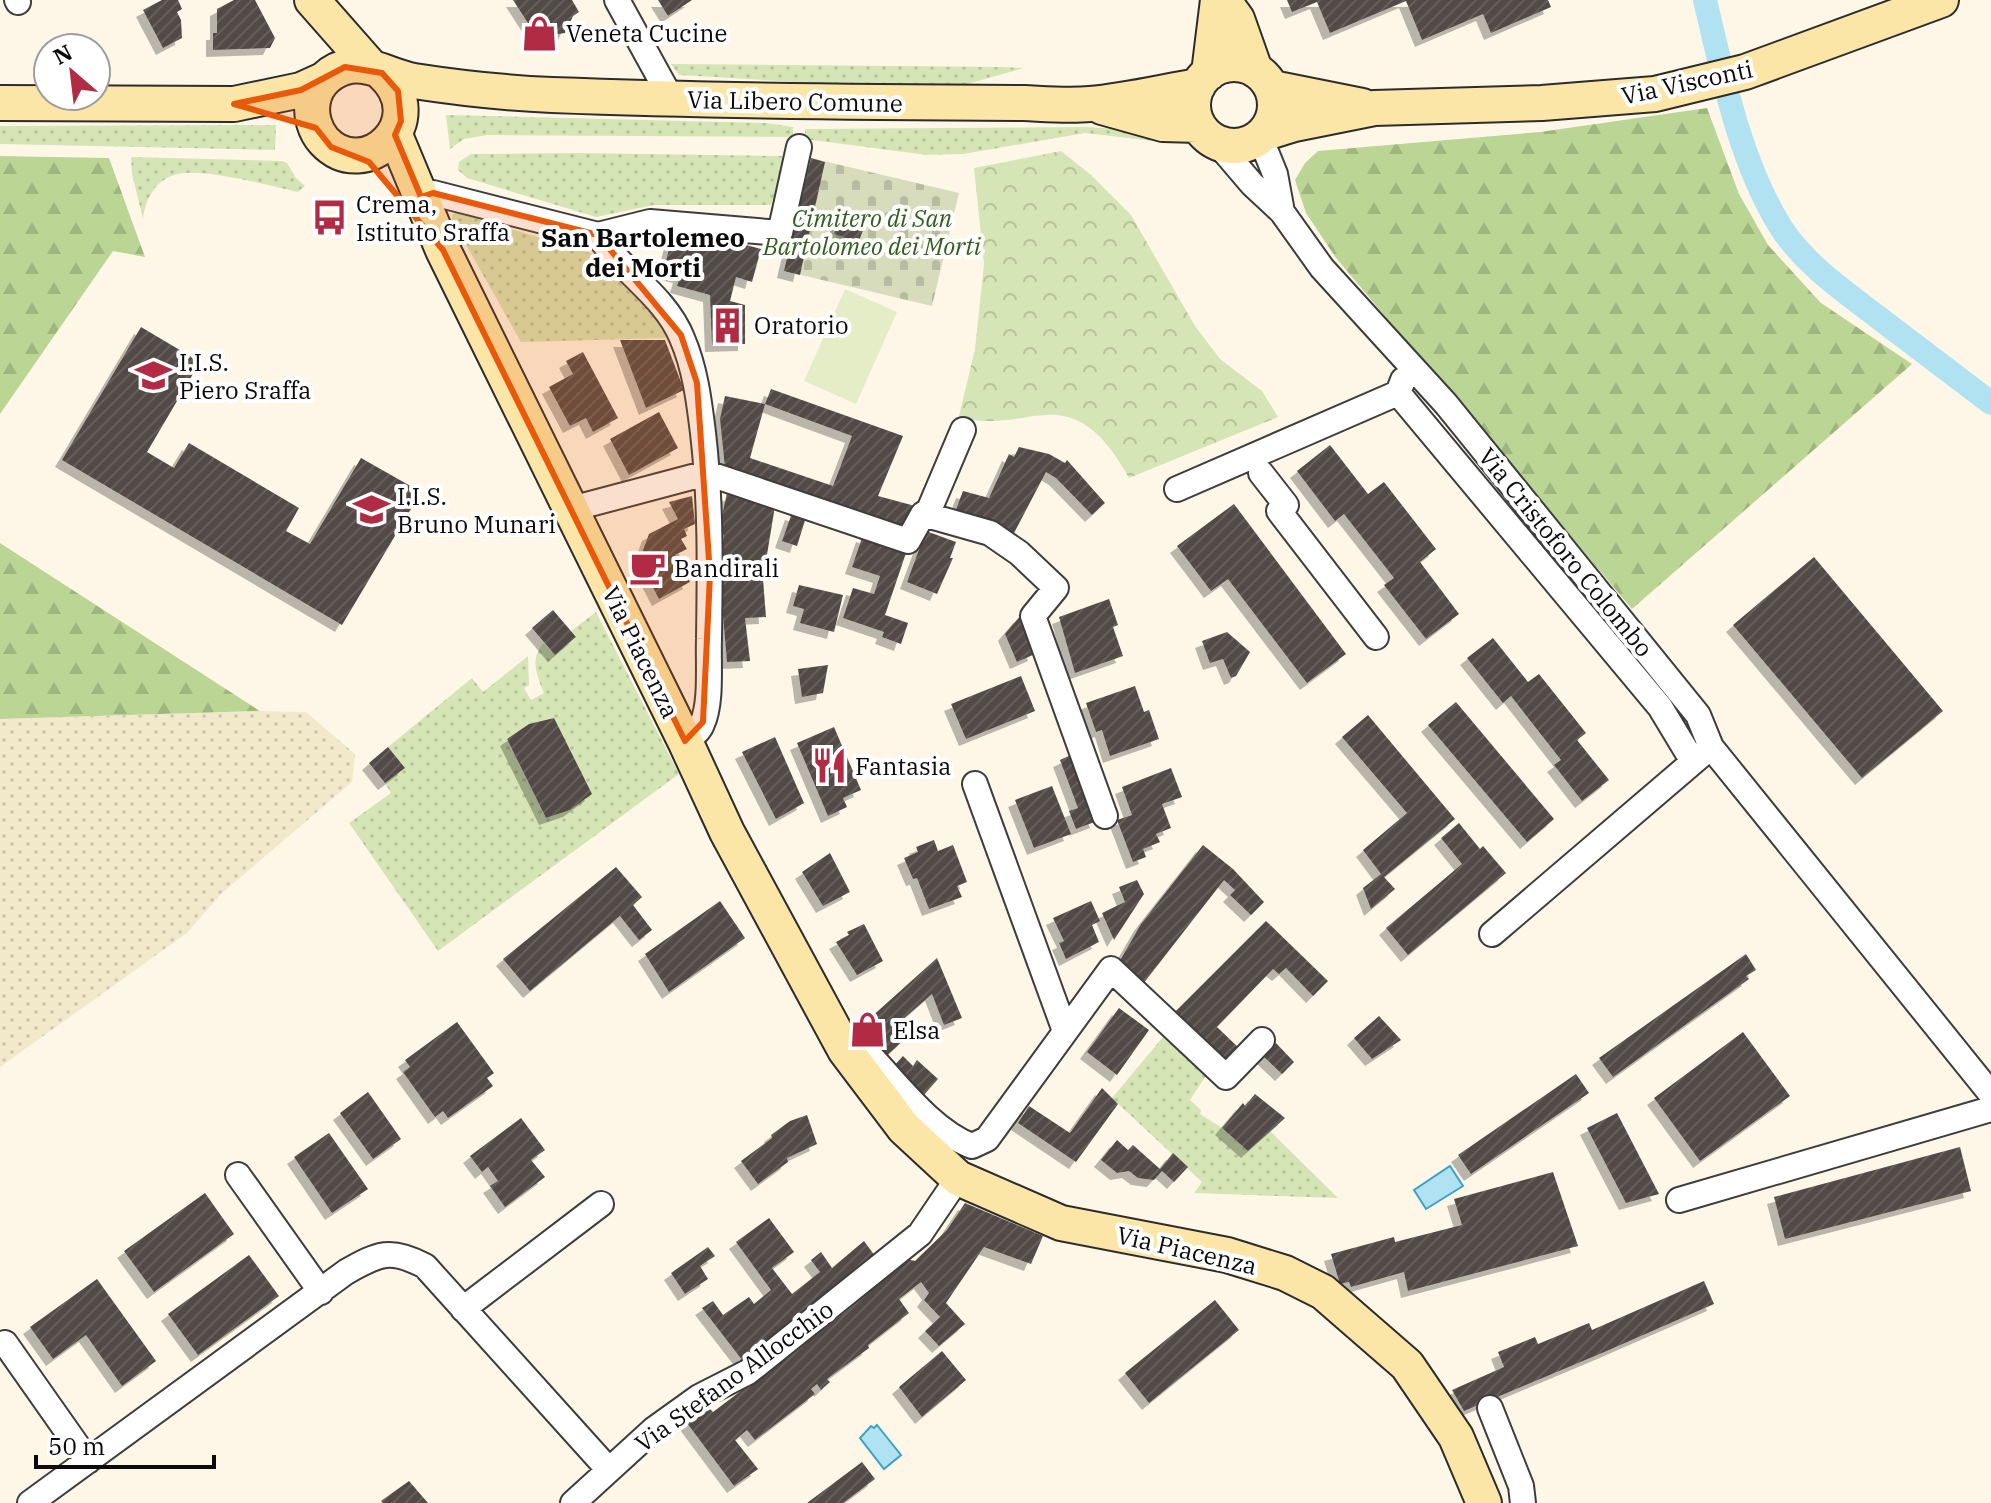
<svg xmlns="http://www.w3.org/2000/svg" width="1991" height="1503" viewBox="0 0 1991 1503" font-family="'IBM Plex Serif',serif">
<defs>
<pattern id="farmland-dots" width="8" height="8" patternUnits="userSpaceOnUse" patternTransform="scale(2)"><rect width="8" height="8" fill="#f2e9cb"/><path d="M2 2h.1M6 6h.1" fill="none" stroke="#cec6ad" stroke-width="1.8" stroke-linecap="round"/></pattern>
<pattern id="grass-dots" width="8" height="8" patternUnits="userSpaceOnUse" patternTransform="scale(2)"><rect width="8" height="8" fill="#d5e5b5"/><path d="M2 2h.1M6 6h.1" fill="none" stroke="#b6c39a" stroke-width="1.8" stroke-linecap="round"/></pattern>
<pattern id="forest-firs" width="22" height="20" patternUnits="userSpaceOnUse" patternTransform="scale(2)"><rect width="22" height="20" fill="#bbd595"/><path d="M5 1l3.5 6h-7zM16 11l3.5 6h-7z" fill="#9fb67f"/></pattern>
<pattern id="cemetery-stones" width="16" height="16" patternUnits="userSpaceOnUse" patternTransform="scale(2)"><rect width="16" height="16" fill="#d7ddbc"/><path d="M2 7V4a2 2 0 0 1 4 0v3zM10 15v-3a2 2 0 0 1 4 0v3z" fill="#b7bca0"/></pattern>
<pattern id="park-crowns" width="20" height="18" patternUnits="userSpaceOnUse" patternTransform="scale(2)"><rect width="20" height="18" fill="#d5e5b5"/><path d="M2 6a3 3 0 1 1 6 0M12 15a3 3 0 1 1 6 0" fill="none" stroke="#b6c39a"/></pattern>
<pattern id="building-hatch" width="6" height="6" patternUnits="userSpaceOnUse" patternTransform="scale(2)"><rect width="6" height="6" fill="#524a47"/><path d="M-1 1l2-2M0 6l6-6M5 7l2-2" fill="none" stroke="#66605d"/></pattern>
<filter id="shadow"><feDropShadow dx="-7" dy="7" stdDeviation="0" flood-color="#0004"/></filter>
</defs>
<rect width="100%" height="100%" fill="#fef7e8"/>
<!-- farmland -->
<path fill="url(#farmland-dots)" d="M260,711L306,712L355,754L352,782L221,894L187,933L0,1067V719Z"/>
<!-- grass -->
<path fill="url(#grass-dots)" fill-rule="evenodd" d="M671,64L1002,67L1024,68L967,84L862,86L679,75Z
M446,115L766,123L793,127V137L487,135L464,139L450,149Z
M276,125L275,150L0,144V126Z
M1085,127L1156,131L1154,141L1085,133L963,154L927,155L805,139V129Z
M578,153L788,156L771,205H654L596,217L467,178L458,170L459,162L471,154Z
M131,157L282,161L287,163L296,178L305,186L298,192C269,186 200,166 174,175C155,181 145,200 143,219L132,174Z
M455,212L600,256L651,311L667,338L521,342L452,220V215Z
M596,612L679,774L438,951L349,823L391,793L385,783L405,768L388,747L472,678L483,692L528,656L529,685L524,688L531,700L544,693C537,676 529,658 544,643L555,655L576,638L571,631ZM553,718L570,810L546,818L507,739L529,724Z
M1168,1031L1209,1071L1190,1100L1201,1110L1200,1114L1222,1128L1248,1151L1270,1131L1338,1198L1194,1193L1202,1182L1112,1098Z"/>
<!-- forest -->
<path fill="url(#forest-firs)" d="M1707,108L1739,194L1768,245L1821,303L1912,364L1632,609L1336,258L1306,213L1295,180L1305,163L1318,151L1540,132Z
M0,156L109,158L145,257L113,251L0,414Z
M0,543L260,711L0,719Z"/>
<!-- cemetery -->
<path fill="url(#cemetery-stones)" d="M811,158L959,193L932,306L784,271Z"/>
<!-- park -->
<path fill="url(#park-crowns)" d="M1061,151L1091,175L1131,215L1195,326L1220,359L1262,391L1278,417L1129,478C1114,451 1092,418 1057,415C1041,414 1024,418 1008,420C989,421 976,423 959,416L975,349L984,264L974,168Z"/>
<!-- pitch -->
<path fill="#e5edc6" d="M845,289L897,312L856,404L804,381Z"/>
<!-- water -->
<path fill="#b0e2f2" stroke="#3ba1c5" stroke-width="2" d="M1450,1166L1463,1186L1426,1209L1414,1190Z
M877,1425L901,1455L884,1469L860,1438L871,1426L874,1428Z"/>
<g fill="none" stroke-linecap="round" stroke-linejoin="round">
<!-- canal -->
<path stroke="#b0e2f2" stroke-width="24" d="M1705,0C1723,76 1739,159 1780,226C1803,263 1844,291 1879,318C1916,346 1954,375 1991,403"/>
</g>
<!-- building -->
<path fill="url(#building-hatch)" filter="url(#shadow)" d="M162,0H178L182,9L177,12L181,20L182,38L163,48L143,10Z
M234,0H255L275,38L270,48L213,50V33H217V9Z
M513,0H572L579,12L573,16L565,33L545,36L539,40Z
M658,0H692L668,16Z
M1287,0H1548L1551,7L1491,33L1483,14L1422,40L1406,1L1330,33L1317,2L1292,12Z
M811,158L825,162L800,275L784,271Z
M854,215L867,220L855,251L841,246L844,237L834,234L838,222L850,227Z
M687,229L761,249L752,282L736,277L730,301L745,305V344L712,345L710,295L677,286L680,276L663,272L672,238L683,241Z
M141,327L200,362L147,452L174,468L189,443L299,508L286,531L310,544L361,458L421,492L342,625L62,460Z
M620,340H665L684,390L646,408Z
M583,352L618,418L593,432L586,418L570,426L549,387L573,374L566,361Z
M771,389L903,436L878,496L915,506L903,530L725,468L720,419L725,396L765,404L750,458L833,486L852,436L765,404Z
M659,412L678,448L629,475L610,439Z
M1330,445L1368,494L1384,482L1436,549L1420,562L1459,614L1426,639L1384,585L1394,578L1344,514L1335,521L1297,471Z
M1019,447L1049,454L1065,463L1067,460L1105,503L1092,515L1056,478L1046,472L1014,533L955,512L963,491L989,498L1009,454L1014,457Z
M727,493L775,506L763,579L766,617L745,618L750,661L727,662L719,568L724,535L718,534Z
M692,496L695,524L684,529L687,536L681,539L687,549L675,555L690,582L659,599L639,561L649,534L678,519L669,502Z
M1234,504L1346,654L1307,683L1228,579L1211,591L1177,546Z
M792,513L806,517L797,546L782,541Z
M926,531L956,542L950,558H953L937,594L907,582Z
M863,535L907,550L885,615L908,623L901,644L882,637L884,632L843,618L853,588L874,594L880,576L852,567Z
M1814,557L1943,711L1862,778L1733,625Z
M799,585L843,595L834,632L800,623L804,609L793,606Z
M1109,599L1118,625L1113,627L1123,656L1075,673L1059,617Z
M553,610L576,637L555,655L532,628Z
M1021,615L1035,654L1017,662L1005,634Z
M1227,632L1250,652L1236,676L1231,678L1223,659L1210,663L1202,641Z
M1493,638L1528,682L1539,674L1586,733L1577,740L1609,780L1582,801L1554,765L1561,760L1511,696L1503,703L1467,658Z
M828,665L823,693L802,697L798,669Z
M1021,676L1035,711L966,739L951,704Z
M1135,686L1144,712L1149,710L1159,739L1110,756L1102,730L1096,732L1086,703Z
M1456,702L1554,819L1527,842L1428,725Z
M1368,715L1455,819L1384,877L1395,889L1371,909L1363,888L1381,874L1363,850L1407,813L1342,737Z
M554,718L592,794L570,810L546,818L507,739L529,724Z
M834,727L861,790L843,798L847,807L828,816L797,743Z
M775,737L804,803L776,819L742,752Z
M388,747L405,768L385,783L369,763Z
M1071,755L1097,821L1076,829L1069,811L1078,808L1060,760Z
M1171,768L1182,797L1162,804L1171,828L1156,834L1160,842L1143,849L1146,857L1133,862L1117,820L1132,815L1122,787Z
M1052,786L1071,834L1034,848L1015,800Z
M1459,823L1480,849L1483,846L1506,873L1408,955L1386,928L1462,864L1441,838Z
M934,840L938,851L953,845L967,882L957,886L962,897L929,909L917,878L913,879L904,858L918,852L916,847Z
M1203,845L1233,869L1264,902L1251,915L1230,895L1235,890L1224,880L1143,984L1118,964L1141,924Z
M830,853L850,892L823,906L802,872Z
M616,867L642,897L633,905L652,930L639,940L620,916L530,991L503,959Z
M1137,880L1144,894L1114,940L1102,913L1125,902L1119,887Z
M720,901L745,938L669,992L645,954Z
M1091,901L1100,921L1092,925L1099,942L1066,959L1059,943L1064,941L1053,918Z
M1266,921L1328,981L1313,996L1286,968L1279,974L1273,969L1217,1027L1241,1050L1226,1065L1173,1014Z
M864,924L883,961L857,975L836,942L849,935L847,932Z
M1746,954L1756,970L1746,976L1749,979L1613,1077L1599,1058Z
M937,958L962,1018L944,1025L932,994L894,1027L905,1039L883,1059L859,1028Z
M1119,1008L1149,1030L1117,1075L1087,1052Z
M1379,1016L1401,1040L1372,1059L1354,1038Z
M457,1022L494,1073L487,1078L493,1086L448,1118L443,1111L435,1117L403,1072L410,1067L405,1060Z
M1743,1032L1790,1096L1700,1161L1654,1098Z
M1276,1043L1294,1062L1282,1074L1263,1056Z
M903,1056L913,1066L917,1060L938,1079L922,1097L892,1068Z
M1576,1074L1589,1093L1471,1174L1458,1155Z
M1102,1088L1118,1104L1076,1162L1018,1123L1029,1106L1070,1133Z
M368,1092L401,1139L373,1159L340,1113Z
M1255,1094L1285,1118L1248,1151L1222,1128L1243,1103L1245,1106Z
M1617,1113L1659,1194L1626,1203L1587,1128Z
M807,1115L817,1144L787,1158L788,1162L758,1184L741,1161L772,1138L771,1135L790,1121Z
M521,1118L545,1150L531,1160L545,1177L505,1207L490,1186L498,1181L488,1167L482,1172L470,1156Z
M329,1133L368,1189L332,1213L294,1157Z
M1117,1140L1128,1150L1133,1145L1160,1169L1173,1153L1188,1167L1174,1182L1162,1171L1154,1180L1138,1178L1129,1171L1117,1173L1101,1160Z
M1960,1147L1971,1191L1785,1239L1774,1197Z
M1553,1172L1578,1246L1408,1291L1404,1272L1351,1287L1349,1282L1340,1284L1331,1254L1394,1237L1395,1242L1462,1225L1454,1199Z
M205,1193L234,1234L154,1292L124,1251Z
M965,1203L1043,1236L1031,1264L984,1247L946,1303L965,1324L939,1346L925,1331L940,1317L924,1300L929,1293L921,1282L899,1299L909,1313L868,1345L869,1348L827,1379L830,1382L821,1390L817,1384L811,1389L815,1394L755,1440L747,1430L735,1440L758,1469L734,1486L687,1423L707,1406L713,1412L844,1313L907,1259L915,1261L947,1230Z
M769,1218L794,1252L772,1268L792,1294L820,1272L811,1260L821,1252L832,1268L864,1241L875,1256L746,1365L702,1308L713,1301L723,1315L749,1297L754,1304L771,1290L736,1242Z
M708,1247L715,1256L700,1266L708,1279L685,1294L671,1273Z
M249,1255L279,1296L198,1355L168,1314Z
M97,1279L156,1361L122,1386L86,1335L53,1359L30,1327Z
M1704,1281L1714,1304L1602,1353L1464,1411L1452,1390L1504,1367L1498,1352L1535,1337L1538,1344L1589,1323L1592,1330Z
M1215,1300L1239,1330L1149,1403L1125,1373Z
M942,1351L966,1380L922,1417L899,1387Z
M862,1462L875,1479L843,1503H807Z
M409,1481L428,1503H383L381,1501Z"/>
<g fill="none" stroke-linecap="round" stroke-linejoin="round">
<defs>
<path id="street" d="M17,0L18,2
M617,0L672,100
M1260,137L1275,174L1282,212
M1217,143L1252,184L1282,212L1322,268L1446,404L1698,715L1711,747L1991,1094
M421,197L433,193L598,235L650,222L780,233L799,147
M598,235C622,272 665,296 682,338C695,368 699,400 703,433C711,501 710,570 709,639C708,663 712,703 702,724C699,732 692,736 685,741
M1398,393L1660,707L1692,760
M1261,473L1286,505L1279,511L1376,637
M1177,489L1398,393L1403,380
M571,509L707,473L908,541L923,514L990,533L1019,553L1056,588L1033,616L1105,816
M927,515L963,430
M975,784L1065,1031
M1492,934L1706,751
M845,1050H865C895,1081 931,1131 972,1146L987,1139L1111,969L1226,1077L1262,1040
M238,1175L321,1292
M1679,1200L1991,1109
M463,1309L601,1204
M5,1343L88,1461
M1490,1408L1521,1486L1523,1503
M30,1503L346,1272C379,1253 391,1248 425,1266L609,1470
M573,1503L653,1430L699,1397L748,1372L920,1234L958,1178"/>
<path id="secondary" d="M312,0L371,67
M1223,0L1237,19L1255,70
M1193 105a41 41 0 1 1 82 0a41 41 0 1 1-82 0Z
M382,73C434,120 365,185 324,141C315,131 310,115 313,101C316,83 332,69 350,66C371,63 392,77 414,81C459,88 506,93 552,95C661,99 770,101 879,102C927,102 975,103 1024,103C1046,104 1068,106 1090,104C1126,101 1162,92 1198,86
M1209,73L1218,0
M1272,88L1362,106
M0,103L234,104L301,90L323,80
M1102,107L1163,124L1198,125
M1265,133L1294,124L1374,108L1542,103L1655,94L1745,72L1941,0
M395,135L443,250L685,741L727,832L845,1050L904,1128L958,1178L1061,1223L1227,1255L1285,1273L1323,1292L1407,1365L1456,1437L1484,1503"/>
</defs>
<!-- street casing -->
<use href="#street" stroke="#3d3d3d" stroke-width="28"/>
<!-- secondary casing -->
<use href="#secondary" stroke="#2c2c2c" stroke-width="38"/>
<!-- street -->
<use href="#street" stroke="#fff" stroke-width="24"/>
<!-- secondary -->
<use href="#secondary" stroke="#fbe6a7" stroke-width="34"/>
</g>
<!-- marked area -->
<path fill="#e8590c" fill-opacity="0.2" stroke="#e8590c" stroke-width="6" stroke-linejoin="round" d="M345,67L382,73L398,91L401,121L395,135L421,197L433,193L598,235L681,335L697,383L710,575L703,722L685,741L443,250L369,162L331,147L316,128L234,104L301,90Z"/>
<!-- icons -->
<defs>
<symbol id="shop-bare" viewBox="-9 -9 18 18"><path d="M-5-2.5h2.3a2.7 3.5 0 0 1 5.4 0H5L5.5 6h-11ZM-1.5-2.5h3a1.5 2.3 0 0 0-3 0Z" fill="#b12b44" stroke="#fff" stroke-width="2.5" paint-order="stroke"/></symbol>
<symbol id="bus-bare" viewBox="-9 -9 18 18"><path d="M-5-6H5V4H4V6H2V4H-2V6H-4V4H-5ZM-3.5-4V0h7V-4ZM-3.5 1.2v1.5H-2V1.2ZM2 1.2v1.5H3.5V1.2Z" fill="#b12b44" stroke="#fff" stroke-width="2.5" paint-order="stroke"/></symbol>
<symbol id="building-bare" viewBox="-9 -9 18 18"><path d="M-4-6H4V6H1V3H-1V6H-4ZM-2.5-4.3h1.7v1.8h-1.7ZM.8-4.3h1.7v1.8H.8ZM-2.5-1h1.7V.8h-1.7ZM.8-1h1.7V.8H.8Z" fill="#b12b44" stroke="#fff" stroke-width="2.5" paint-order="stroke"/></symbol>
<symbol id="school-bare" viewBox="-9 -9 18 18"><path d="M0-5L7-2L0 1L-7-2ZM-4 1L0 2.5L4 1V4Q0 6-4 4Z" fill="#b12b44" stroke="#fff" stroke-width="2.5" paint-order="stroke"/></symbol>
<symbol id="cafe-bare" viewBox="-9 -9 18 18"><path d="M-5.5-4.5H6V0H3Q3 3.5 0 3.5H-2.5Q-5.5 3.5-5.5 0ZM3-3.2v2h1.7v-2ZM-6 4.5H4V6H-6Z" fill="#b12b44" stroke="#fff" stroke-width="2.5" paint-order="stroke"/></symbol>
<symbol id="restaurant-bare" viewBox="-9 -9 18 18"><path d="M-5-6h1v4h1v-4h1v4h1v-4h1v5L-1.5 .5V6h-2V.5L-5-1ZM5-6V6H3V1.5H1.5Q1.5-4 5-6Z" fill="#b12b44" stroke="#fff" stroke-width="2.5" paint-order="stroke"/></symbol>
</defs>
<g fill-rule="evenodd">
<use href="#shop-bare" x="514" y="8" width="51" height="51"/>
<use href="#bus-bare" x="304" y="192" width="51" height="51"/>
<use href="#building-bare" x="702" y="300" width="51" height="51"/>
<use href="#school-bare" x="128" y="350" width="51" height="51"/>
<use href="#school-bare" x="346" y="484" width="51" height="51"/>
<use href="#cafe-bare" x="622" y="542" width="51" height="51"/>
<use href="#restaurant-bare" x="804" y="740" width="51" height="51"/>
<use href="#shop-bare" x="842" y="1004" width="51" height="51"/>
</g>
<g text-anchor="middle" dominant-baseline="central" stroke-width="8" stroke-linejoin="round" paint-order="stroke">
<!-- poi labels -->
<g font-size="24" fill="#0a0a0a" stroke="#fff" text-anchor="start">
<text x="566" y="33">Veneta Cucine</text>
<text x="356" y="204">Crema,<tspan x="356" dy="28">Istituto Sraffa</tspan></text>
<text x="754" y="325">Oratorio</text>
<text x="179" y="362">I.I.S.<tspan x="179" dy="28">Piero Sraffa</tspan></text>
<text x="397" y="496">I.I.S.<tspan x="397" dy="28">Bruno Munari</tspan></text>
<text x="674" y="568">Bandirali</text>
<text x="855" y="766">Fantasia</text>
<text x="893" y="1030">Elsa</text>
</g>
<!-- street labels -->
<g font-size="24" fill="#0a0a0a" stroke="#fff">
<text transform="translate(1687 82) rotate(-12)">Via Visconti</text>
<text transform="translate(795 101) rotate(1)">Via Libero Comune</text>
<text transform="translate(1566 552) rotate(51)">Via Cristoforo Colombo</text>
<text transform="translate(641 652) rotate(64)">Via Piacenza</text>
<text transform="translate(1187 1250) rotate(13)">Via Piacenza</text>
<text transform="translate(734 1376) rotate(-36)">Via Stefano Allocchio</text>
</g>
<!-- park labels -->
<g font-size="24" font-style="italic" fill="#345d1f" stroke="#fff">
<text x="872" y="218">Cimitero di San<tspan x="872" dy="28">Bartolomeo dei Morti</tspan></text>
</g>
<!-- neighbourhood labels -->
<g font-size="26" font-weight="bold" fill="#0a0a0a" stroke="#fff">
<text x="643" y="237">San Bartolemeo<tspan x="643" dy="30">dei Morti</tspan></text>
</g>
</g>
<!-- north arrow -->
<g transform="translate(72 72) rotate(332)"><circle r="38" fill="#ffffff" stroke="#9d9d9d" stroke-width="2"/>
<path d="M0-6L14 30L0 20L-14 30Z" fill="#b12b44"/>
<text y="-12" font-size="22" font-weight="bold" text-anchor="middle" fill="#0a0a0a">N</text>
</g>
<!-- scale -->
<path d="M36 1455v12h178v-12" fill="none" stroke="#0a0a0a" stroke-width="4"/>
<text x="48" y="1455" font-size="24" fill="#0a0a0a" stroke="#ffffff" stroke-width="6" paint-order="stroke">50 m</text>
</svg>
